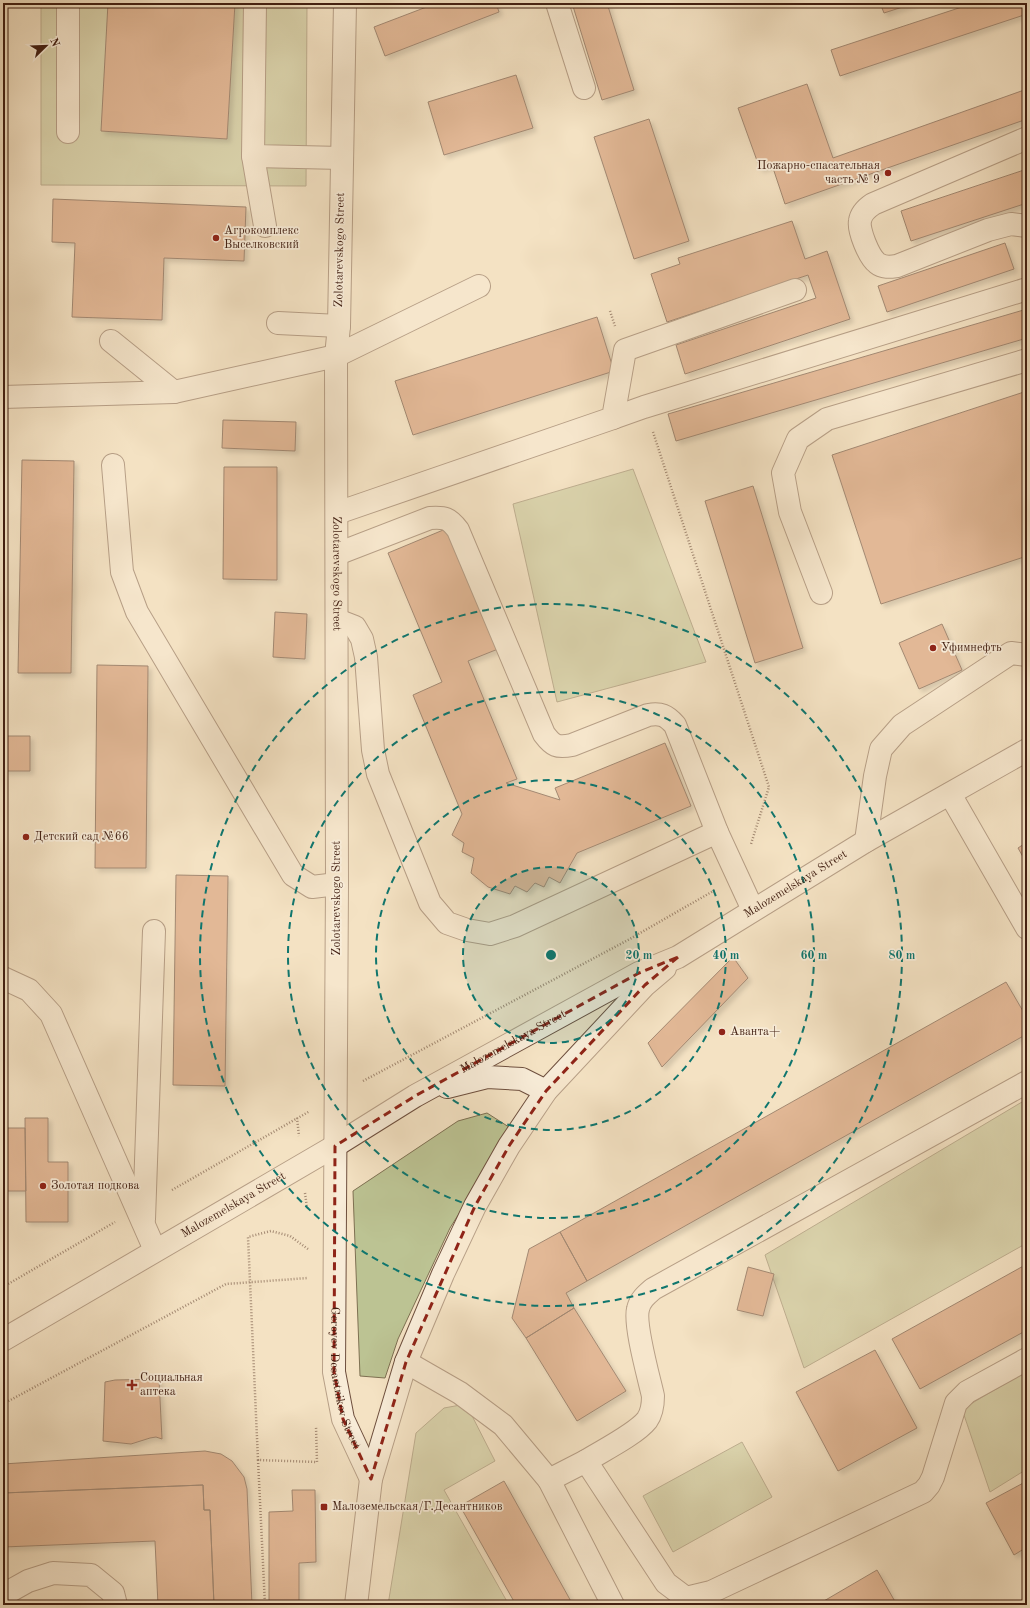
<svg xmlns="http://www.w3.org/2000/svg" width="1030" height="1608" viewBox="0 0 1030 1608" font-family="'Old Standard TT',serif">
<defs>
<filter id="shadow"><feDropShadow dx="3.5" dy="3.5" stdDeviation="2" flood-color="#0004"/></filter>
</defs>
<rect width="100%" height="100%" fill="#f4e2c3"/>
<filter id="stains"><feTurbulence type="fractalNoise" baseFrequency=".005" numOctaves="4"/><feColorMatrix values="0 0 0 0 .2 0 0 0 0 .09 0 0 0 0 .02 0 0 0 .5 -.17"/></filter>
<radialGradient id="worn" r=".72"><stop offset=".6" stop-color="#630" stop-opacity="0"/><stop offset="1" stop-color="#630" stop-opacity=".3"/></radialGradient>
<!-- green -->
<path fill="#bcc393" stroke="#7e7052" d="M41,3H307L306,186L41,185Z
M633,469L706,662L557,702L513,504Z
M1027,1099V1243L804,1368L765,1255Z
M487,1113L512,1129L450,1228L398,1339L385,1378L360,1376L353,1191L458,1121Z
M1027,1371V1469L990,1492L962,1409Z
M466,1404L495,1461L444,1490L509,1605H388L416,1433L444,1408Z
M742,1442L772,1497L673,1552L643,1496Z"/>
<!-- building -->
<path fill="#cd8661" stroke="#411e11" filter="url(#shadow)" d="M108,3H235L227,139L101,131Z
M437,3H496L499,12L385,56L374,27Z
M572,3H607L634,90L602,100Z
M880,3H915L884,13Z
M974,3H1027V14L840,76L831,50Z
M516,75L533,128L444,155L428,102Z
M807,84L833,158L1027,89V119L785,204L772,165L760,169L738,108Z
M649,119L689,241L634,259L594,137Z
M1027,169V203L911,241L901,211Z
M53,199L246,207L244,261L164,258L162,320L72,317L75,243L52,242Z
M792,221L805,259L827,251L850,319L685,374L676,345L816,298L808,275L667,322L651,274L680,264L678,258Z
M1005,243L1014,269L887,312L878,286Z
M1027,309V338L676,441L668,414Z
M597,317L614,371L413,435L395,381Z
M1027,391V556L881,604L832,455Z
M223,420L296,422L295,451L222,448Z
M22,460L74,461L71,673H18Z
M224,467H277V580L223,579Z
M753,486L803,648L755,663L705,501Z
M448,528L498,649L468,661L517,779L506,783L560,800L555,788L665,743L691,806L577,853L560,883L549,877L544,887L535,883L527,892L515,886L510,894L488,887L471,873L474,858L462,852L464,843L452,835L462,814L413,695L442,682L388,553Z
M275,612L307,614L305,659L273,657Z
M942,624L962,670L919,689L899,643Z
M97,665L148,666L146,868H95Z
M3,736H30V771H3Z
M1027,842V864L1018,848Z
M176,875L228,876L225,1086L173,1085Z
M733,957L748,978L662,1067L648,1043Z
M1006,982L1027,1018V1034L587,1281L560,1232Z
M25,1118H48V1162H68V1222H26Z
M3,1128H25L26,1191H3Z
M560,1232L587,1281L566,1293L574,1308L526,1338L512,1318L529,1249Z
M1027,1264V1330L920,1389L892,1339Z
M748,1267L774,1274L763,1316L737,1310Z
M574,1308L626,1391L577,1421L526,1338Z
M875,1350L917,1428L838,1471L796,1392Z
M159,1379L162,1439L156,1437L150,1438L131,1444L103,1441L105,1382L115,1380Z
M205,1451L221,1454L232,1461L244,1477L247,1489L252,1605H214L210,1510H204L203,1485L3,1493V1464Z
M504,1481L573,1605H516L460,1506Z
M1027,1481V1547L1014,1555L986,1503Z
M203,1485L204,1510H210L214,1605H158L155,1541L3,1547V1493Z
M292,1490H315L316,1562L299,1563V1601L269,1602V1512L293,1511Z
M877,1570L897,1605H817Z"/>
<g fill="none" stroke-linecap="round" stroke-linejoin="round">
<defs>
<g id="minor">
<path d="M255,3L253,156L342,158"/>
<path id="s1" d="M345,3L339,326L336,356L337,884L334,1372L343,1419L371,1479"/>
<path d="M557,3L584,88"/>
<path d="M68,132V3"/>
<path d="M1027,138L873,204C867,208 861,213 860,221C858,230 869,257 877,263C883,268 890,267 897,266L988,230L1011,224L1027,226"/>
<path d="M253,156L265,226"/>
<path d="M278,323L339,326"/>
<path d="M111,341L174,392"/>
<path d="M3,397L174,392L336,356L479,286"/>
<path d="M613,418L644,407L1027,289"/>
<path d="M113,465L122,572L137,612L293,875L312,887L337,884"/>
<path d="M337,513L613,418L625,350L795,290"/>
<path d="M337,554L430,518C445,517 449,518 458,530L544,734C553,746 557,748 572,745L648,715C661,713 666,715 675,725L717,832"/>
<path d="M821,593L790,512L783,473L798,439L827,419L1027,360"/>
<path d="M337,620L355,627L362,639L366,657L373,750L378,774L430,903L447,923L467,930L490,934L515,926L717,832L753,910"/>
<path d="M950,794L1027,928"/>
<path d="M866,841L875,776L881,749L902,725L1011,653L1027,655"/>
<path d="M3,978L29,990L51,1014L155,1250"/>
<path d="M447,1087L487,1077L522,1079L546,1091"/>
<path d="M144,1219L154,931"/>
<path id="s2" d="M3,1340L335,1146L415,1096L639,973L678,957L866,841L1027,750"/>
<path d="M406,1362L460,1393L503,1425L549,1480L586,1461L666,1583L686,1598L711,1592L923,1492L929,1485L933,1477L956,1403L967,1392L1027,1359"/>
<path d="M586,1461C602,1451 636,1434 647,1420C652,1413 653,1405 653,1396C649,1378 634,1325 638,1309C640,1300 646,1295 653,1289L1027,1082"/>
<path d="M549,1480L613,1605"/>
<path d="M3,1595L28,1581L53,1573L91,1575L113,1593L116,1605"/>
<path d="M356,1605L371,1479L406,1362L443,1274L475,1206L509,1146L546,1091L645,985L665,968"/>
</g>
</defs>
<!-- minor casing -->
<use href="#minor" stroke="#6e4f3e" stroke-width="24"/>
<!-- path -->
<path stroke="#411e11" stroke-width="2.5" stroke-dasharray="1 2" stroke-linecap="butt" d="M610,311L615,326
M653,432L769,787L751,844
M363,1081L628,940L715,890
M297,1118L299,1136
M172,1190L310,1111
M305,1193L307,1208
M308,1249L290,1236L271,1231L248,1237L258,1460L317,1462L316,1426
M3,1287L115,1222
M3,1404L226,1284L308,1278
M258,1460L265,1605"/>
<!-- minor -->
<use href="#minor" stroke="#f8ecd8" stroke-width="22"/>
</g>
<!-- marked area -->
<path d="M0 0H1030V1608H0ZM678,957L645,985L546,1091L509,1146L475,1206L406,1362L371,1479L343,1419L334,1372L335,1146L415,1096L639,973Z" fill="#f4e2c3" fill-opacity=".55" fill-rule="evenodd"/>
<path fill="none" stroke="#8f2418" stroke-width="3" stroke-dasharray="8 5" stroke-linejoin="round" d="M678,957L645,985L546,1091L509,1146L475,1206L406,1362L371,1479L343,1419L334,1372L335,1146L415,1096L639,973Z"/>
<!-- distance rings -->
<circle cx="551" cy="955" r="88" fill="#0f766e" fill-opacity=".12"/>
<g fill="none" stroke="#0f766e" stroke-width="2" stroke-dasharray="7 5">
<circle cx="551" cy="955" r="88"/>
<circle cx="551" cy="955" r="175"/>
<circle cx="551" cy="955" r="263"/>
<circle cx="551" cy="955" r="351"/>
</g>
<!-- markers -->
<g fill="#8f2418" stroke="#f8ecd8" stroke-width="1.5">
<circle cx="888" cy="173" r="4"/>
<circle cx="216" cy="238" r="4"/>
<circle cx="933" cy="648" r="4"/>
<circle cx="26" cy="837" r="4"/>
<circle cx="722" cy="1032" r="4"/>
<circle cx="43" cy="1186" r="4"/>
<path d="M130 1379h4v4h4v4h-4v4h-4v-4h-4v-4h4z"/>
<rect x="320" y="1503" width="8" height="8" rx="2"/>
</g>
<g text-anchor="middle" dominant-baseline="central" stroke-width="3.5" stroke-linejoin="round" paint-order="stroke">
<!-- poi labels -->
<g font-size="12" fill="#411e11" stroke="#f8ecd8" text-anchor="start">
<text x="880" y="166" text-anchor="end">Пожарно-спасательная<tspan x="880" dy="14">часть № 9</tspan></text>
<text x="224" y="231">Агрокомплекс<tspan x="224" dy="14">Выселковский</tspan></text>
<text x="941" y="648">Уфимнефть</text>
<text x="34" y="837">Детский сад №66</text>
<text x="730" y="1032">Аванта+</text>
<text x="51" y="1186">Золотая подкова</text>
<text x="140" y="1378">Социальная<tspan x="140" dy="14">аптека</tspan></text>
<text x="332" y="1507">Малоземельская/Г.Десантников</text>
</g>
<!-- street labels -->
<g font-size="12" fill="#411e11" stroke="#f8ecd8">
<text transform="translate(340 250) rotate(-89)">Zolotarevskogo Street</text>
<text stroke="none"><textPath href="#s1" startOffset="571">Zolotarevskogo Street</textPath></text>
<text stroke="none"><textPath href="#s2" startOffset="915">Malozemelskaya Street</textPath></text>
<text transform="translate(337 898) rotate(-90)">Zolotarevskogo Street</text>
<text stroke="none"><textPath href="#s2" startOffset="591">Malozemelskaya Street</textPath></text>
<text stroke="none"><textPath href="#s2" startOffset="267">Malozemelskaya Street</textPath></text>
<text stroke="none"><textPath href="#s1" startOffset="1377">Geroyev Desantnikov Street</textPath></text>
</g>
</g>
<circle cx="551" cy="955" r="6" fill="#0f766e" stroke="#f8ecd8" stroke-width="2"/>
<g font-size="12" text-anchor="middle" font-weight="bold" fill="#0f766e" stroke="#f8ecd8" stroke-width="3.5" stroke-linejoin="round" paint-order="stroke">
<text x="639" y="959">20 m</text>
<text x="726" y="959">40 m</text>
<text x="814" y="959">60 m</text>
<text x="902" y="959">80 m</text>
</g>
<!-- margin -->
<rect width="1030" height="1608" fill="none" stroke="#f4e2c3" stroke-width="16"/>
<rect x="4" y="4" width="1022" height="1600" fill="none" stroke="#411e11" stroke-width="2"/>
<rect x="8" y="8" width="1014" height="1592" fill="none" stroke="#411e11"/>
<!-- north arrow -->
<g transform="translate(46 46) rotate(67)" stroke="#f8ecd8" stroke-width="3" paint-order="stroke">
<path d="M0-3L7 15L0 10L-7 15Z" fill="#411e11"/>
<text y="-6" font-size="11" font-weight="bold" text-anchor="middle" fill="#411e11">N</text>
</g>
<rect width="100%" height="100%" filter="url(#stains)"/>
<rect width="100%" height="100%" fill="url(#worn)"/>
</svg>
